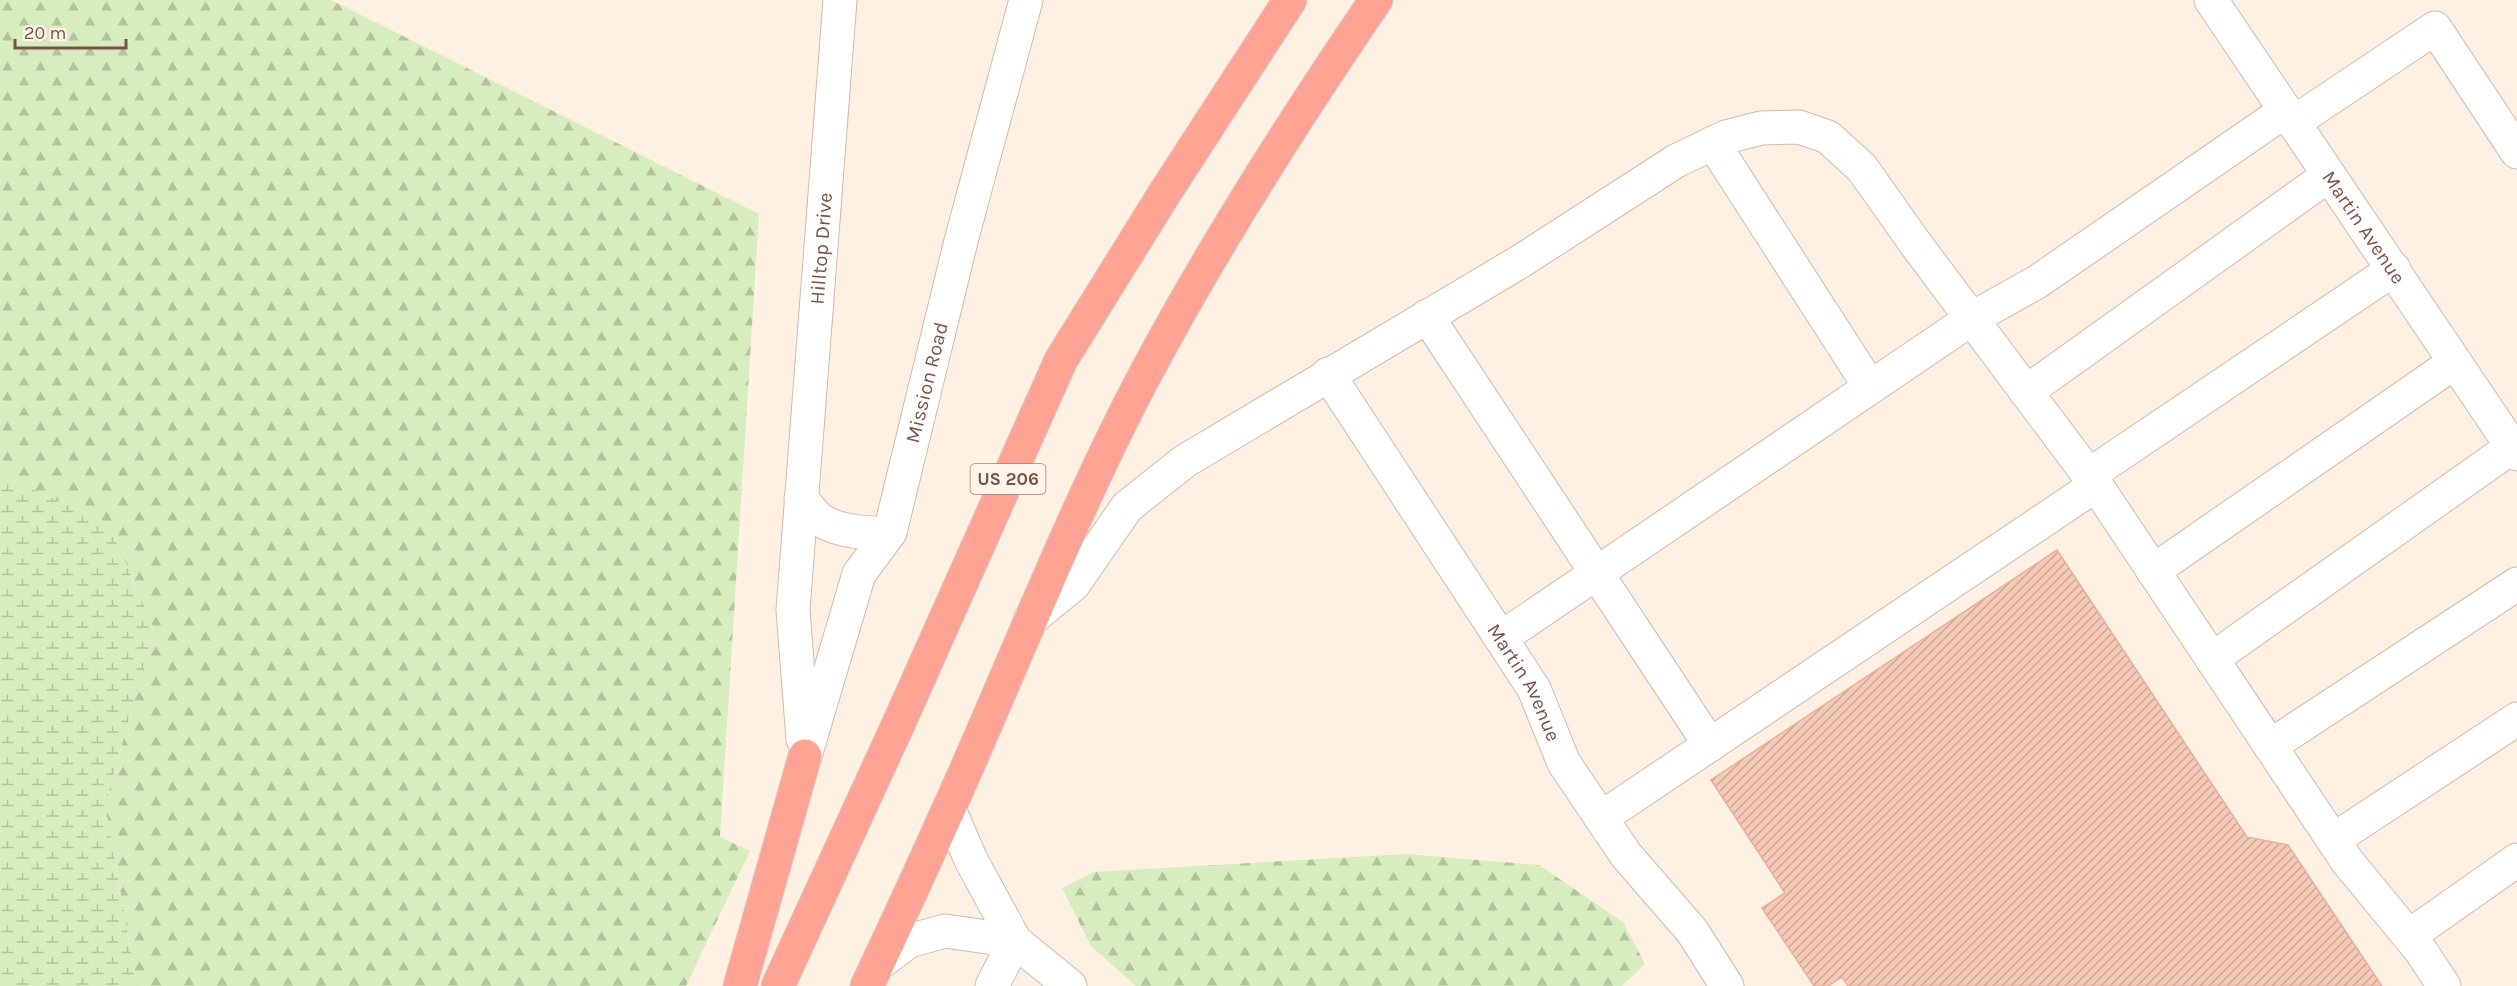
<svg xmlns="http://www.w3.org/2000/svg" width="2517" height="986" viewBox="0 0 2517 986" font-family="Karla,sans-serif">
<defs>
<pattern id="forest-firs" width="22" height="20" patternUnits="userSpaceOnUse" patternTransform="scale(1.5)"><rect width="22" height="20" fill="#d7edc0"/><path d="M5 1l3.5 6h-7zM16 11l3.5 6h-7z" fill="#b3c39e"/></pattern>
<pattern id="wetland-marsh" width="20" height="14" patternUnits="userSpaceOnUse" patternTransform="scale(1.5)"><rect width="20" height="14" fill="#d7edc0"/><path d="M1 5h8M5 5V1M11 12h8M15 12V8" fill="none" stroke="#b3c39e"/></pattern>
<pattern id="building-hatch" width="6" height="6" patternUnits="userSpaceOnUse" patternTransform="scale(1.5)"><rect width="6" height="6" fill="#f6cab8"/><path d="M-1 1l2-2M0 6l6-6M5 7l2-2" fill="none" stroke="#cca797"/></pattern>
</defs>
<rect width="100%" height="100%" fill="#fef1e3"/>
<!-- forest -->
<path fill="url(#forest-firs)" d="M0,0H331L759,214L720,837L750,851L686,986H137L105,805L154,629L109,524L0,474Z
M1406,854L1539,865L1623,922L1645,964L1622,986H1136L1091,946L1062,888L1093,872Z"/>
<!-- wetland -->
<path fill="url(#wetland-marsh)" d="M0,474L109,524L154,629L105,805L137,986H0Z"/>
<!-- building -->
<path fill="url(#building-hatch)" stroke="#ebae96" stroke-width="1.5" d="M2057,550L2247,837L2288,845L2382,986H1848L1842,977L1828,986H1814L1762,908L1785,893L1711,780Z"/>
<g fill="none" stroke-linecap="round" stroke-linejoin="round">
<defs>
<g id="minor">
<path id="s1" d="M2211,0L2517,454"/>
<path d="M2293,123L2435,28L2517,152"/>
<path d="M1713,143L1870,387"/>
<path d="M1427,316L1710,745"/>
<path id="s2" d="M1328,374L1534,689L1564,763L1626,855L1692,931L1727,986"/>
<path d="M2026,392L2329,175"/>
<path d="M2089,475L2394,269"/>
<path d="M801,498C806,504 811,511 817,517C832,531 870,535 890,532"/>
<path d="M2153,571L2455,362"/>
<path d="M1030,620L1073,585L1127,507L1185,461L1521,261L1676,161L1726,137L1761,128L1799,127L1828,137L1862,168L1915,243L2096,485L2347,861L2421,951L2444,986"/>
<path d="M1501,638L1971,319L2037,282L2285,111"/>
<path d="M2212,659L2512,447"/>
<path id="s3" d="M803,739L793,610L840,0"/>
<path d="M2270,746L2517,584"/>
<path id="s4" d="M805,756L859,574L890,532L961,241L1026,0"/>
<path d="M949,809L971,860L1015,941L1070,986"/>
<path d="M1601,818L2096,485"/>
<path d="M2333,840L2517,719"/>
<path d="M2409,936L2517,860"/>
<path d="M877,965L909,941L945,931L1015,941"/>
<path d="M992,986L1015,941"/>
</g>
<path id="highway" d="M740,986L805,756
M778,986L898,725L1061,360L1166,191L1290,0
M867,986C895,927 922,868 949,808C1015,662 1072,512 1147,371C1216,242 1294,120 1376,0"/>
</defs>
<!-- minor casing -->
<use href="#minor" stroke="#d3b9aa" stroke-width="35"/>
<!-- highway casing -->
<use href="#highway" stroke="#dcd2cf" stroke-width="35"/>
<!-- minor -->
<use href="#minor" stroke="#fff" stroke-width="33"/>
<!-- highway -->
<use href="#highway" stroke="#ffa494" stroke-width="33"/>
</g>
<g text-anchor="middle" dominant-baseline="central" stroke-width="4.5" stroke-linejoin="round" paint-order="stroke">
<!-- shield labels -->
<rect fill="#fff5eb" stroke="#a18478" stroke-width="1.5" x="970.5" y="464" width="75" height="30" rx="4.5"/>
<g font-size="18" font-weight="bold" fill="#795346">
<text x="1008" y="479">US 206</text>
</g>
<!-- street labels -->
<g font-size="20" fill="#795346" stroke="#fff5eb">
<text stroke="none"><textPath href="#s1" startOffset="274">Martin Avenue</textPath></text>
<text stroke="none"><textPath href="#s3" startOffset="492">Hilltop Drive</textPath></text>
<text stroke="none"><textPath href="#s4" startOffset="396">Mission Road</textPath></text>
<text stroke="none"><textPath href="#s2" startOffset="366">Martin Avenue</textPath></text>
</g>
</g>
<!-- scale -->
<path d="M15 39v9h111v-9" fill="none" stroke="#795346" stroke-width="3"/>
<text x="24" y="39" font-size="18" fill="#795346" stroke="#fff5eb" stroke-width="4.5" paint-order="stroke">20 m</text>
</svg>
